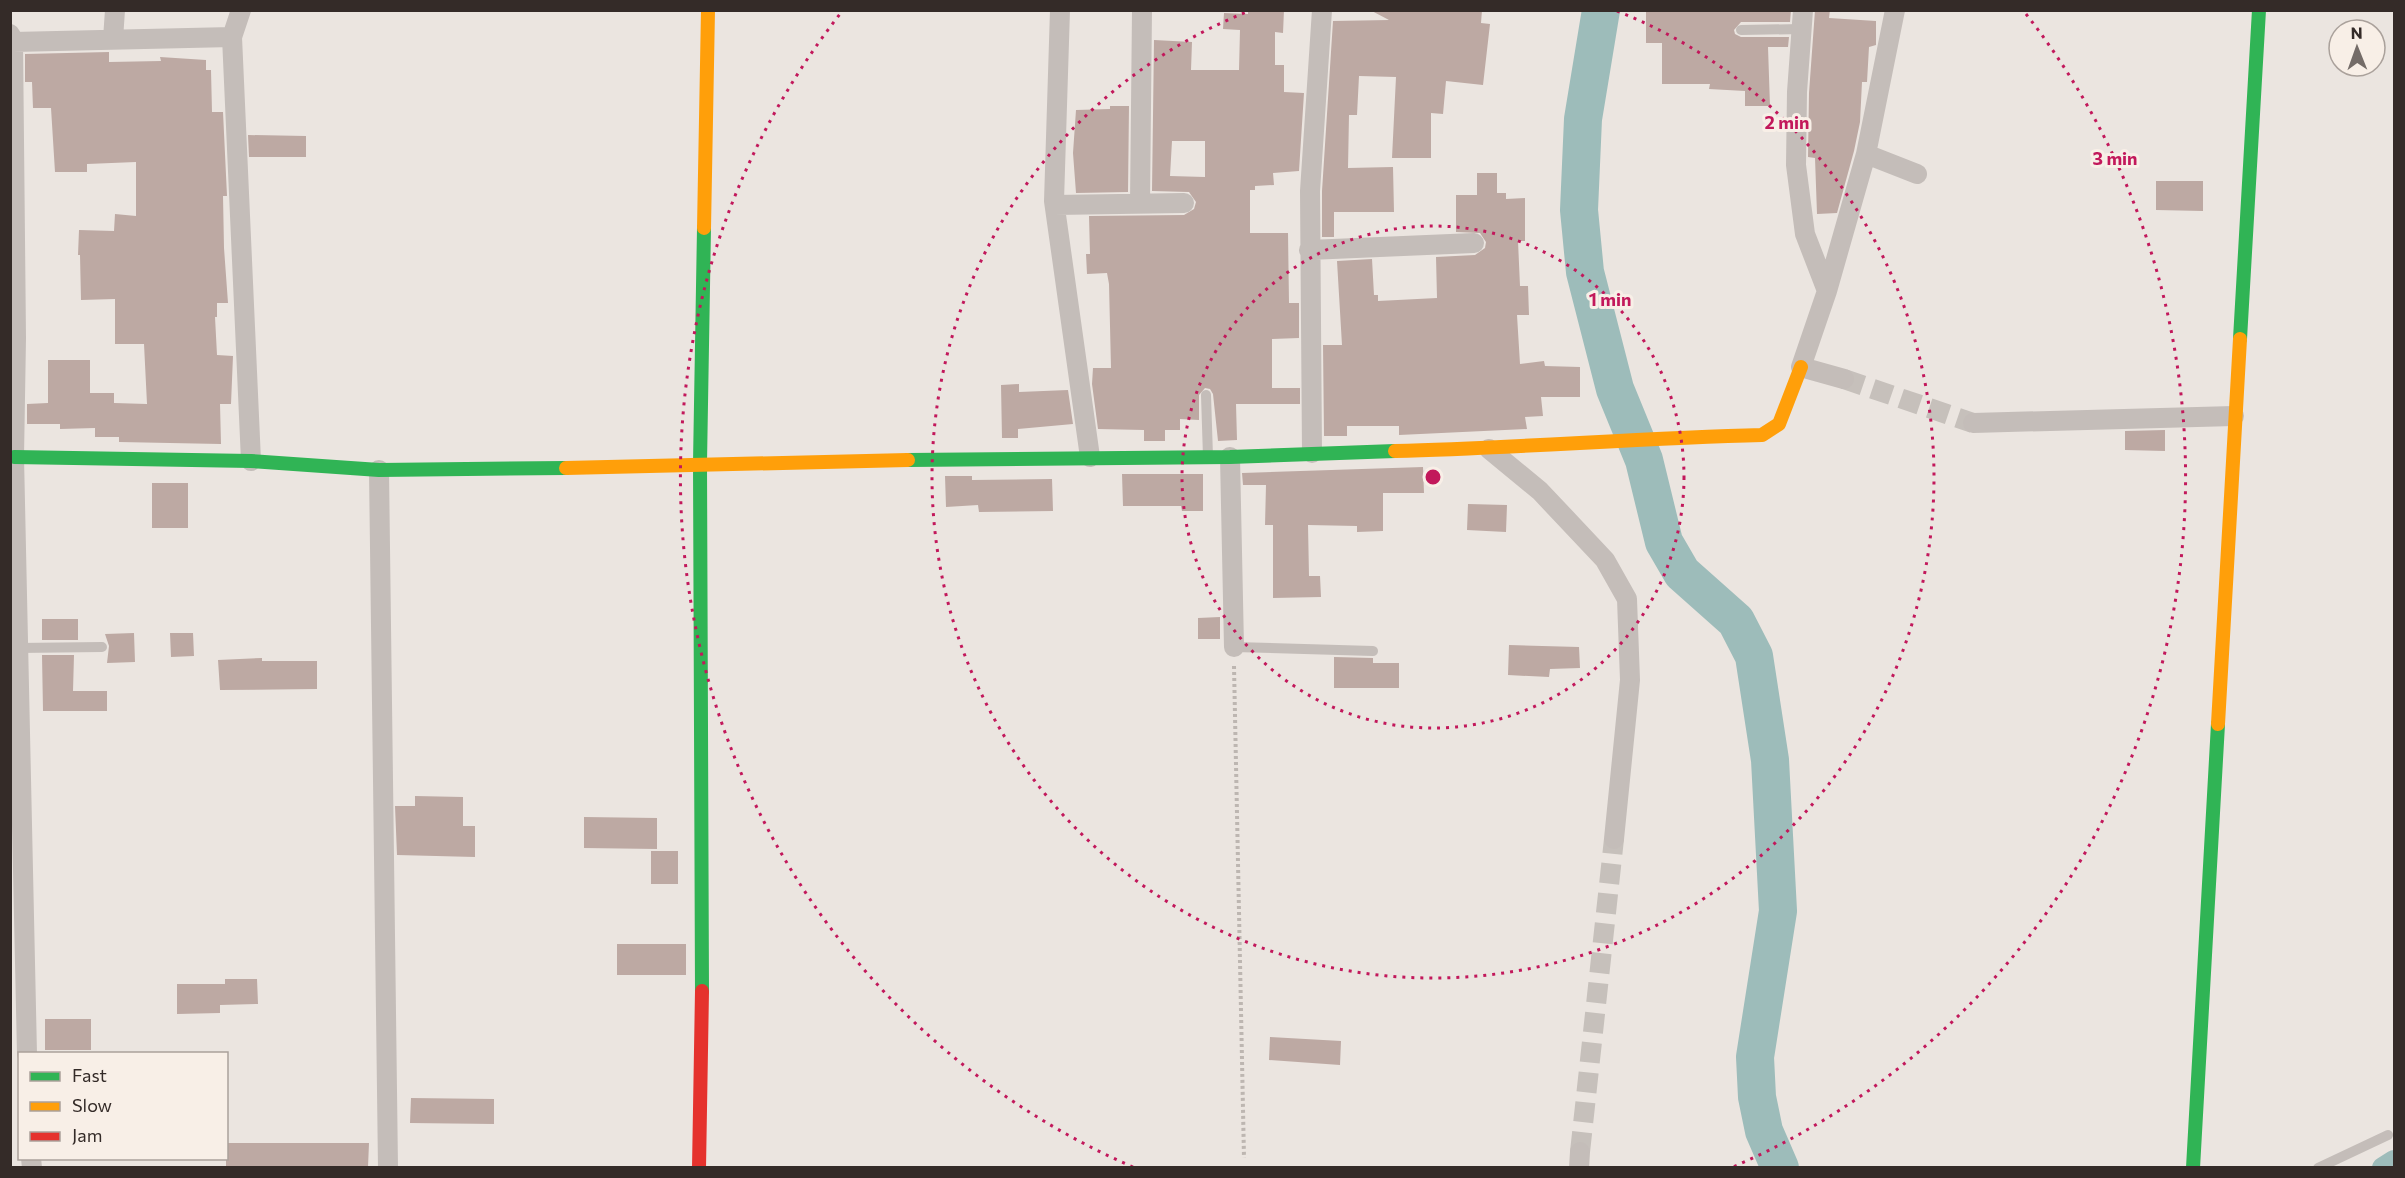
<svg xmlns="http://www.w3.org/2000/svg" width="2405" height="1178" viewBox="0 0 2405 1178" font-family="Commissioner,sans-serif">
<rect width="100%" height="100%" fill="#ebe5e0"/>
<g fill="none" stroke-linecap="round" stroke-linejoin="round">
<!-- canal -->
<path stroke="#9dbcba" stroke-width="22" d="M2383,1168L2394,1161"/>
<!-- river -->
<path stroke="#9dbcba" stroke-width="38" d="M1601,10L1583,119L1579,210L1585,272L1615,389L1644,460L1664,542L1682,573L1736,621L1754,656L1770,760L1778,911L1755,1057L1757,1097L1764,1131L1780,1168"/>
</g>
<!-- building -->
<path fill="#bda9a3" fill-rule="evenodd" d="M1248,10H1284L1283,33L1275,32V65H1284V92L1304,93L1299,171L1273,173L1274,185L1255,186V190H1250V233H1288L1289,303H1299V338L1272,339V388H1300V404H1236L1237,440L1218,441L1213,394L1210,389L1205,388L1199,395V420L1180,419V430H1165V441H1144V430L1098,429L1092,384L1093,368H1111L1109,284L1107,273L1087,274L1086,254H1090L1089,216L1184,215L1194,209L1196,202L1189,192L1152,191L1154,40L1192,42L1191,70H1239L1240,30L1223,29L1224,13L1248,14ZM1172,141H1205V177L1170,176Z
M1370,10H1482L1481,23L1490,24L1483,85L1446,81L1443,114L1431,113V158H1392L1396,77L1359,76L1357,115H1349L1348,168L1393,167L1394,212H1334V237H1322V191L1333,21L1389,20Z
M1646,10H1791L1790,22H1741L1734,30L1735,34L1741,37H1789L1788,47H1768L1770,106H1745V91L1709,89L1710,84H1662V43H1646Z
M1815,10H1830L1829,18L1876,21V45L1869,47L1867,82H1862L1860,122L1854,151L1837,213L1817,214L1815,158L1808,157L1809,93Z
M109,52V62L161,61L160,57L206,60V70H211L212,112H223L227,196H223L224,248L228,303H217V317H215L217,355L233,356L231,404H220L221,444L119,442V437H95V428L60,429V424H27V404L48,403V360H90V393H114V403L147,404L144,344H115V299L81,300L80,255H78L79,230L114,231L115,214L136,216V162L87,164V172H55L51,108H33L32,82H25V54Z
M1110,106H1129L1128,192L1076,193L1073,153L1076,110L1110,109Z
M248,135L306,136V157H249Z
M1477,173H1497V193H1506V199L1525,198V241H1518L1520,286H1528L1529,315H1517L1520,364L1544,361L1545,366L1580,367V397H1541L1543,416L1525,417L1527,429L1399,435V426H1347V436H1324L1323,345H1342L1337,261L1372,259L1374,295H1378V301L1437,298L1436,257L1475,255L1485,248L1486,242L1480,233L1456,232V195H1477Z
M2156,181H2203V211L2156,210Z
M1019,384V392L1068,390L1073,424L1018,429V438H1002L1001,385Z
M2165,430V451L2125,450V431Z
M1423,467L1424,493H1383V531L1357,532V526L1308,525L1309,576H1320L1321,597L1273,598V525H1265L1266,485H1243L1242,473Z
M1122,474H1203V511H1182L1181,506H1123Z
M945,476H972V480L1052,479L1053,511L979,512L978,505L946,507Z
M152,483H188V528H152Z
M1468,504L1507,505L1506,532L1467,530Z
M1220,617V639H1198V618Z
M42,619H78V640H42Z
M134,633L135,662L107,663L109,646L105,634Z
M170,633H193L194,656L171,657Z
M1509,645L1579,647L1580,668L1550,669L1549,677L1508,675Z
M42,655H74L73,691H107V711H43Z
M1334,657L1373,658V663H1399V688H1334Z
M262,658V661H317V689L220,690L218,660Z
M415,796L463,797V826H475V857L397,855L395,806H415Z
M584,817L657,818V849L584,848Z
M651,851H678V884H651Z
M617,944H686V975H617Z
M225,979H257L258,1004L220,1005V1013L177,1014V984H225Z
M45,1019H91V1050H45Z
M1270,1037L1341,1041L1340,1065L1269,1060Z
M411,1098L494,1099V1124L410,1123Z
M226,1143H369L368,1167H226Z"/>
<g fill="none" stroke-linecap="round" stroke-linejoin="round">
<!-- street-tunnel -->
<path stroke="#c6c0bb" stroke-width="20" stroke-dasharray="20 10" stroke-linecap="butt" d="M1844,379L1973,423
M1580,1152L1614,839"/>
<!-- path -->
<path stroke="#bdb6b1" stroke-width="4" stroke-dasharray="3 3" stroke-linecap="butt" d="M1234,666L1244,1158"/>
<!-- lane -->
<path stroke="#c4bdb9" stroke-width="10" d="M1741,30L1801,29
M1206,395L1208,457
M1234,647L1373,651
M18,648L102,647
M2318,1168L2388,1135"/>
<!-- street -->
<path stroke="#c4bdb9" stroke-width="20" d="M241,10L232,37L251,461
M1060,10L1054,201L1090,457
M1803,10L1797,92L1796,165L1805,234L1827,291L1801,367L1844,379
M10,34L13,42L16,338
M113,39L115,10
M13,42L232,37
M1866,154L1917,174
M1140,203L1142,10
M1055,205L1184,203
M1309,250L1474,243
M1827,291L1866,154L1895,10
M10,337L16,338L14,457L27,1054
M1973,423L2234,416
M1489,449L1540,491L1605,560L1627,599L1630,680L1614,839
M1312,453L1310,191L1322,10
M1230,457L1234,647
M379,470L388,1168
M31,1158L32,1168
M1579,1168L1580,1152"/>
<!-- fast -->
<path stroke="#30b455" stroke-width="14" d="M2240,339L2259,10
M14,457L251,461L379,470L566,468
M908,460L1230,457L1395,451
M702,991L700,463L704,228
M2193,1168L2218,724"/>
<!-- slow -->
<path stroke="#ff9f0a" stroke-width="14" d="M704,228L708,10
M1395,451C1518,448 1640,438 1762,435L1779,424L1801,367
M566,468L908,460
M2218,724L2240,339"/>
<!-- jam -->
<path stroke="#e5322d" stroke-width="14" d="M699,1168L702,991"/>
</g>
<!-- distance rings -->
<g fill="none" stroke="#c2185b" stroke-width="3" stroke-dasharray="3 6">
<circle cx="1433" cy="477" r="251"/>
<path d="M1617 11A501 501 0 1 1 1249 11"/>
<path d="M1133 1167A752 752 0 0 1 840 14M2026 14A752 752 0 0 1 1733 1167"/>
</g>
<circle cx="1433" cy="477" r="9" fill="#c2185b" stroke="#f8efe7" stroke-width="3"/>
<g font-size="18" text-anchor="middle" font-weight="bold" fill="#c2185b" stroke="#f8efe7" stroke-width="6" stroke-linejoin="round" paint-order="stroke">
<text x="1787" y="129">2 min</text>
<text x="2115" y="165">3 min</text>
<text x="1610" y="306">1 min</text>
</g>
<!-- border -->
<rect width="2405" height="1178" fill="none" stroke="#342b28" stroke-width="24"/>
<!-- legend -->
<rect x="18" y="1052" width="210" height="108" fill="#f8efe7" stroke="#aaa19b" stroke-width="1.5"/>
<rect x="30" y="1072" width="30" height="9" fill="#30b455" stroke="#aaa19b" stroke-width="1.5"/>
<text x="72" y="1082" font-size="18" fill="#342b28">Fast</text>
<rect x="30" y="1102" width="30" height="9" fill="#ff9f0a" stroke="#aaa19b" stroke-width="1.5"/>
<text x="72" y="1112" font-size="18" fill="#342b28">Slow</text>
<rect x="30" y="1132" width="30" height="9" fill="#e5322d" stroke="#aaa19b" stroke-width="1.5"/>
<text x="72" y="1142" font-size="18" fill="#342b28">Jam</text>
<!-- north arrow -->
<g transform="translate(2357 48) rotate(359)"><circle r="28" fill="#f8efe7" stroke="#aaa19b" stroke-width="1.5"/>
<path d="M0-4.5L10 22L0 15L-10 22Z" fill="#746c68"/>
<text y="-9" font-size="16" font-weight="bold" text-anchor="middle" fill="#342b28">N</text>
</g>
</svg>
